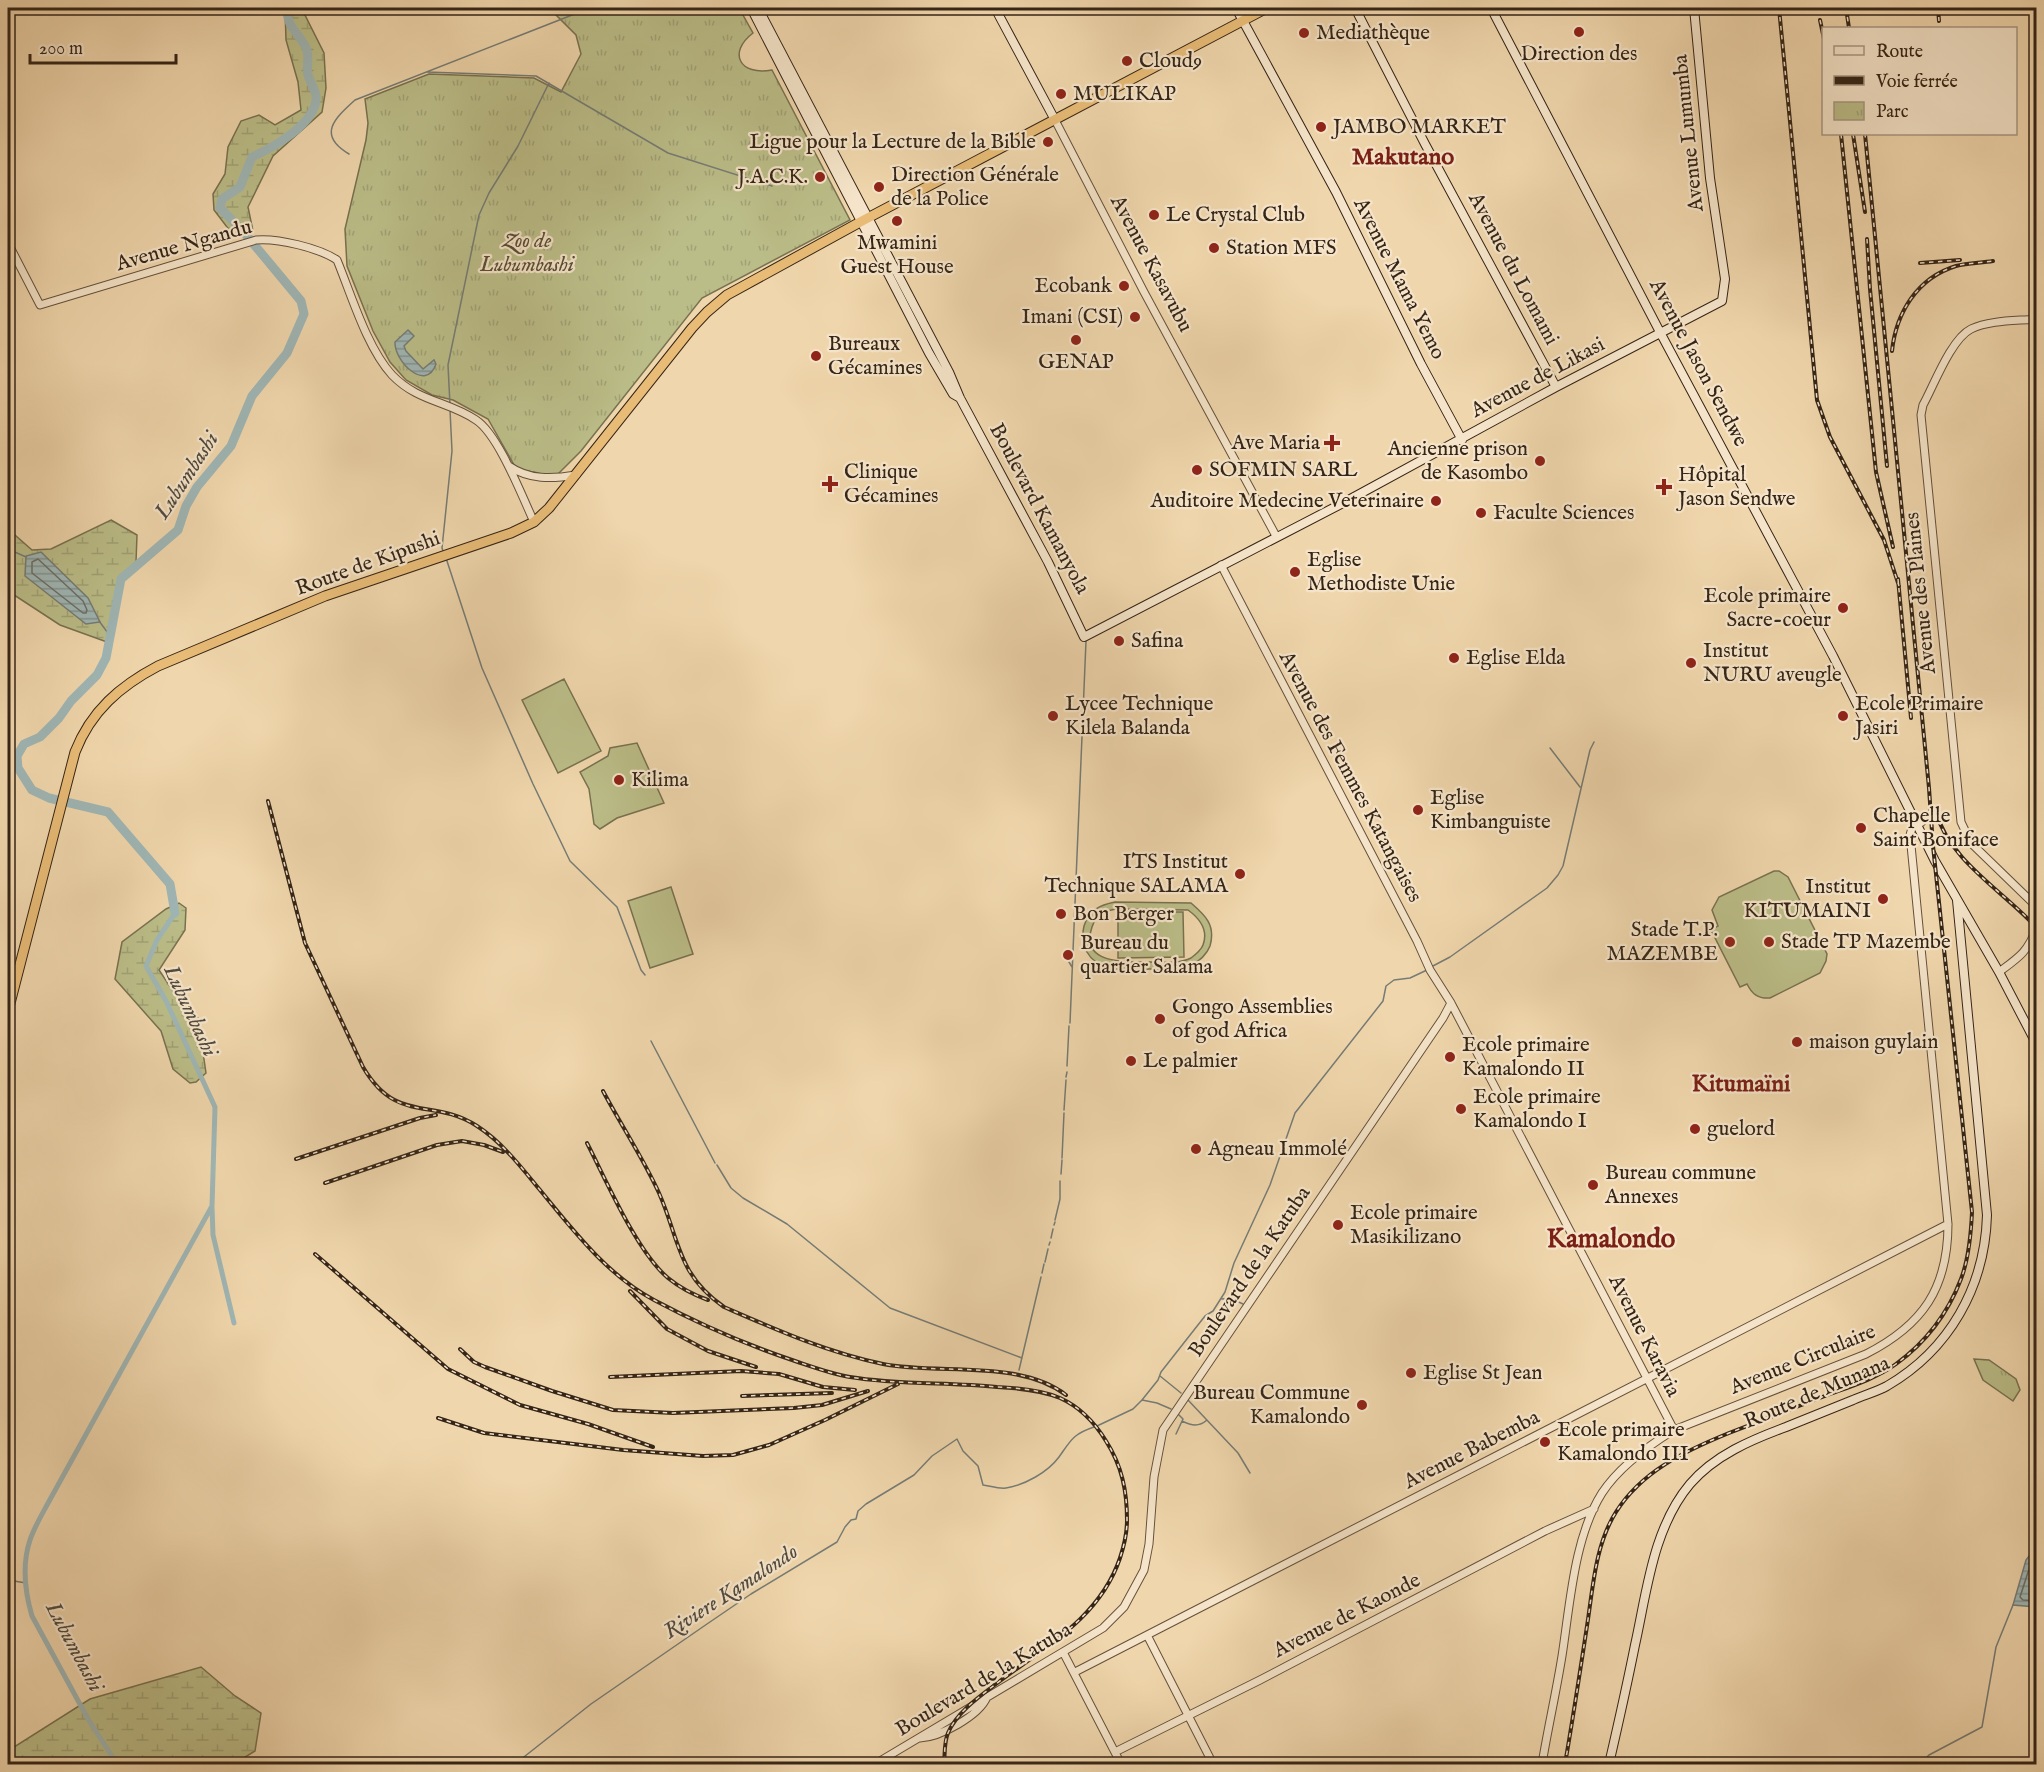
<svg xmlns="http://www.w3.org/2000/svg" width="2044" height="1772" viewBox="0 0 2044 1772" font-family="'IM FELL English',serif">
<defs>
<pattern id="wetland-marsh" width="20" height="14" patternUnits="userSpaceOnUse" patternTransform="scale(1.5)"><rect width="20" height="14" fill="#bbbd88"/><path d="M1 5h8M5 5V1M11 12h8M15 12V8" fill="none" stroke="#a1a275"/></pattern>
<pattern id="park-tufts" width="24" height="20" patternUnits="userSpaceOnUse" patternTransform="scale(1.5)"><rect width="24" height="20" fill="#bbbd88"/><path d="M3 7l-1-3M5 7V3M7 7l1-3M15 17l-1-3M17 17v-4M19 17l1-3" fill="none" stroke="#a1a275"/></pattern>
<pattern id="water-rules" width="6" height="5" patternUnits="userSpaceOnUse" patternTransform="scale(1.5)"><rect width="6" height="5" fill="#9fb6b5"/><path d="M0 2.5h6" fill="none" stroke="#829492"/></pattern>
</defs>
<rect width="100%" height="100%" fill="#f0d6ac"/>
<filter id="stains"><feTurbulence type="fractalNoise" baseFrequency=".00333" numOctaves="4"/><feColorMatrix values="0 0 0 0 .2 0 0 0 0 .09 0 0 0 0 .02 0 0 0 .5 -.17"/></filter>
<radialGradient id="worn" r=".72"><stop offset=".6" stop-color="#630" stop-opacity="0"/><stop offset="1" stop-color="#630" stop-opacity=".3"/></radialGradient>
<!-- grass -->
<path fill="#bbbd88" stroke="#787150" stroke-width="1.5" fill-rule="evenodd" d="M564,679L601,751L558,773L522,700Z
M637,743L664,803L617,818L600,829L594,824L589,789L580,772L608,756L610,748Z
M1774,871H1779L1788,877L1827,954L1826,961L1820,973L1770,998C1758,999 1752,994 1747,984L1740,987L1711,930L1718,926L1712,910L1719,897Z
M671,887L693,954L650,968L628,901Z
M1115,902L1191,903C1205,915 1216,925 1210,946C1207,954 1199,962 1191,965C1179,970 1164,969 1150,969C1129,969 1099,974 1087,952C1082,944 1082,935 1084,926C1089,910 1100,905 1115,902ZM1116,909L1188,910C1199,918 1209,929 1203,945C1201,950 1195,955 1191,958C1179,964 1163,962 1150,962C1127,962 1079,965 1092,927C1096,915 1104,911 1116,909Z
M1118,912H1183L1184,957L1118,958Z"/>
<!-- wetland -->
<path fill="url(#wetland-marsh)" stroke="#787150" stroke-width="1.5" d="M285,8H306L305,15L324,53L326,88L322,112L273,156L248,207L253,231L233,235L214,210L213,194L225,174L228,147L241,121L259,115L275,125L301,110L298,82L286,40Z
M111,520L137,535L136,562L120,578L115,614L107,642L60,625L8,591V529L32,550L51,549Z
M179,903L186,908L185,930L159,970L175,994L198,1018L206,1073L196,1082L190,1083L173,1069L161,1031L115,979L122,942L166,909Z
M201,1667L235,1696L261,1713L255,1751L234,1764H8V1756L14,1747L90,1699Z"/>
<!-- park -->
<path fill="url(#park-tufts)" stroke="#787150" stroke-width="1.5" d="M549,8H739L753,33C727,53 740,76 772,70L850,220L702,298L581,451L554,478L517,470L488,419L453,400L432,395L406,380L390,362L373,331L347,266L345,229L366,140L368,123L365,99L429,74L534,78L561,92L581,54L576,35Z
M1974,1359L1989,1360L2016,1379L2020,1390L2013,1401L1983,1380Z"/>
<!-- water -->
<path fill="url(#water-rules)" stroke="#757c76" stroke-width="1.5" d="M408,330L414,336L404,346L406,351L423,369L434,360L436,364C426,393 394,361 395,342Z
M41,552L88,598L100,622L86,624L25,576L26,556Z
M2036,1547V1607L2013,1605L2026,1560Z"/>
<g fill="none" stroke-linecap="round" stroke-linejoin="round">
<!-- shore -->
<path stroke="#6a6e66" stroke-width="1.5" d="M38,559L83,601L87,610L86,613H83L32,573V562Z
M2036,1557L2031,1563L2020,1597L2023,1600L2036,1601"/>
<!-- stream -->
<path stroke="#757c76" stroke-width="1.5" d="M427,72L536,76L668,153L772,186
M349,154C317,135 334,119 355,100L590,8
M450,405L448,365L479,215L489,193L518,146L549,83
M8,549L26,557
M443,551L442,548L452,451L450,410
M446,558L482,668L533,784L570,861L617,907L641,970L645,975
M99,621L111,637
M1550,748L1580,787
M1063,952L1072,967
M1431,967L1450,957L1547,888L1558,875L1563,866L1590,750L1594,742
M1070,1023L1086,641
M651,1041L715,1163
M1067,1066L1069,1026
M1066,1077L1067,1072
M1064,1110L1066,1080
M1062,1158L1064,1113
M717,1165L731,1188L743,1198L787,1224L890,1308L1022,1358
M1061,1174L1062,1160
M1055,1220L1060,1199V1181
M1054,1225L1055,1222
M1051,1238L1053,1229
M1049,1245L1050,1242
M1045,1262L1048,1249
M1042,1273L1044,1264
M1222,1299L1230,1298L1243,1304
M1019,1370L1041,1277
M1160,1376L1181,1393
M1142,1400L1158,1380L1161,1372L1205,1316L1213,1311L1225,1292L1234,1263L1270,1185L1295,1113L1383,1001L1386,986L1394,980L1410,978L1427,970
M1188,1400L1238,1453L1250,1473
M1182,1421C1192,1426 1199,1427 1207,1420
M1097,1426L1133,1409L1142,1400L1157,1403L1171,1409
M1176,1434L1183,1419L1178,1414
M8,1580L26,1583
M8,1735L11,1764
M515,1764L591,1704L707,1624L751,1594L837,1542L845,1527L851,1520L856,1519L858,1511L866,1504L914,1475L932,1456L957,1439L963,1451L978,1466L983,1485C990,1486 999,1489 1006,1488C1025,1485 1048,1472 1059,1457C1071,1440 1073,1434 1094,1427
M1920,1764L1929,1755L1982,1727L1996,1647L2013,1605"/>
<!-- canal -->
<path stroke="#9fb6b5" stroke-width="5" d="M212,1207L213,1235L234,1323
M117,1764L88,1719L32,1616C25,1592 22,1564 30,1540C34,1528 41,1516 47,1505L212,1206L215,1107L166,1001L146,966L157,940L175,913"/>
<!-- river -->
<path stroke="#9fb6b5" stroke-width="9" d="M175,913L170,884L108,812L49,798L32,790L18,768L17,756L24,744L40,737L59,718L71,701L97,675L106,658L121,579L178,530L186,506L197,487L231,446L252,396L287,353L304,314L301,301L242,230L220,208L222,199L240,187L252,157C272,148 318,123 316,96C315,89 310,82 308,75C306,66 310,55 306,48C298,31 287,29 287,8"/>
<defs>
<path id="tertiary" d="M1055,120L1144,292L1276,536
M8,243L40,305L256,240C278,238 319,248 337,260C351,294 367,348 392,375C418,402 448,401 476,420C498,434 522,496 534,522
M2036,319C2016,321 1990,320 1971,329C1951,339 1934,385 1923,405L1921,415L1961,822L1971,843L2036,906
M509,466C529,480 552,479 576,475
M1221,565L1417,941L1430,970L1451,1003L1674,1430
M1999,972C2018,958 2028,952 2036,929
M1147,1635L1213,1764
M1063,1652L1121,1764
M1075,1672L1948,1224
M920,1738C940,1737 979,1716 987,1697
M1115,1752L1260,1680L1545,1531L1594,1509
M875,1764L1103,1628L1124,1607L1144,1570L1149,1544L1154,1477L1163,1430L1443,1018L1451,1003
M1542,1764C1548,1728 1556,1693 1562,1656C1570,1605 1574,1537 1602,1493C1619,1467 1648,1446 1674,1430L1866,1354C1923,1325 1948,1288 1948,1224L1910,835L1912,828L1922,822"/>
<path id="secondary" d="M751,8L929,353L953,394L960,398
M758,8L949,372L960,398L1048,562L1084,637L1343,503L1556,387L1722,301L1725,279L1710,178L1694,8
M995,8L1055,120
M1236,8L1336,192L1421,364L1462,440
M1355,8L1425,144L1556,387
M1491,8L1661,334L1833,656L1935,861L1999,972L2036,1043
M1609,1764C1618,1725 1627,1685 1635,1645C1647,1591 1653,1528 1690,1484C1715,1455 1751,1440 1786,1427C1808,1418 1831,1409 1853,1400C1864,1395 1876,1392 1887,1386C1949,1350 1985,1287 1987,1215L1957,900"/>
<path id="trunk" d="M8,1011L75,752C91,711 120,686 158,666L325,596L511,533L534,522L549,508L692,328L707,312L727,295L862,221L1267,8"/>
</defs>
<!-- tertiary casing -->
<use href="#tertiary" stroke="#64513c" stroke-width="9"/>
<!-- secondary casing -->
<use href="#secondary" stroke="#352517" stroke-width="10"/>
<!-- trunk casing -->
<use href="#trunk" stroke="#352517" stroke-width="11"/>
<!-- tertiary -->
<use href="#tertiary" stroke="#f5e4c9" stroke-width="7"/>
<!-- secondary -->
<use href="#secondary" stroke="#f5e4c9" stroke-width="8"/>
<!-- trunk -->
<use href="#trunk" stroke="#e8bb76" stroke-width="9"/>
<defs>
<path id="rail" d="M1779,8L1817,400L1830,437L1884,540L1899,586
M1846,8L1849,28
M1938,8L1939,21
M1820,20L1824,39
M1841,134L1876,472L1893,547
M1853,134L1865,212
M1867,239L1870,289L1887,466
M1920,263L1960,260
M1892,351C1896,313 1917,278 1956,266C1968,263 1981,263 1993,261
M1898,579L1911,718
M268,801L305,943L363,1067C397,1125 432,1097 477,1126C502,1142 521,1167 540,1190C573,1230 607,1275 654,1300C699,1324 747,1345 795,1361C813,1367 832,1374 850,1377C898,1385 949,1382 997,1387C1018,1388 1041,1390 1060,1398C1080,1407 1095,1423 1106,1441C1122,1466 1127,1491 1127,1520C1127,1533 1124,1546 1120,1558C1099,1620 1041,1649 992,1687C976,1699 956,1714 948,1733C944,1742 945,1754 944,1764
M1936,812C1949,860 2003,891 2036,927
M603,1091C621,1125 643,1158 659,1193C680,1241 677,1274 724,1307C777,1330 826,1352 883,1364C940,1375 1019,1359 1066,1395
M587,1143C606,1180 637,1252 668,1278C679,1287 694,1295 708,1300
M296,1159L420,1118L436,1115
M325,1183L437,1145L462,1141L484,1145L503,1152
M315,1254L448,1369L520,1405L588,1424L653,1447
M630,1291L667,1329L708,1351L756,1367
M460,1349L474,1362L485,1367L552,1391L613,1410L673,1413L794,1408L822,1405L868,1391
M610,1377L741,1371L779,1374L823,1387L855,1390
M742,1396L832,1393
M438,1418L484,1433L623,1450L703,1456L733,1455L769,1445L825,1420L898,1384
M1565,1764C1573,1718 1580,1672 1587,1626C1593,1588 1595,1545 1616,1512C1642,1471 1685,1451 1729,1433C1763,1420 1796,1407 1830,1394C1852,1386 1877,1378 1896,1364C1925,1343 1948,1313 1961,1279C1969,1258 1971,1234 1972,1212L1933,846L1929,788L1865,134"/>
</defs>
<!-- rail casing -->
<use href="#rail" stroke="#352517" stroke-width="4"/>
<!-- rail -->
<use href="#rail" stroke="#f5e4c9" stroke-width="1.5" stroke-dasharray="4.5" stroke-linecap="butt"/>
</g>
<!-- markers -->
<g fill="#8f2418" stroke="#f5e4c9" stroke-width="2">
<circle cx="1579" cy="32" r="6"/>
<circle cx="1304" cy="33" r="6"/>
<circle cx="1127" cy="61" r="6"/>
<circle cx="1061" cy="94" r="6"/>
<circle cx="1321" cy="127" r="6"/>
<circle cx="1048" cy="142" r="6"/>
<circle cx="820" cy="177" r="6"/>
<circle cx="879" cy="187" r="6"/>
<circle cx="1154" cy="215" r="6"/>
<circle cx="897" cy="221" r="6"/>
<circle cx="1214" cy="248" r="6"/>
<circle cx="1124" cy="286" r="6"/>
<circle cx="1135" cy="317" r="6"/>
<circle cx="1076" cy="340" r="6"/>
<circle cx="816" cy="356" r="6"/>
<path d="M1329 434h6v6h6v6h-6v6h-6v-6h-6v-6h6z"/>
<circle cx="1540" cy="461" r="6"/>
<circle cx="1197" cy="470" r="6"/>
<path d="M827 475h6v6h6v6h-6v6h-6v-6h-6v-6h6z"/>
<path d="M1661 478h6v6h6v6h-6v6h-6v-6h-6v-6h6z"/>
<circle cx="1436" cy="501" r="6"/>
<circle cx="1481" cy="513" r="6"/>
<circle cx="1295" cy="572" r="6"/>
<circle cx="1843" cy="608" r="6"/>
<circle cx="1119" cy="641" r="6"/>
<circle cx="1454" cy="658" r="6"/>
<circle cx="1691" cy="663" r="6"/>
<circle cx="1053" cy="716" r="6"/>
<circle cx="1843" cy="716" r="6"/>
<circle cx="619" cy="780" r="6"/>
<circle cx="1418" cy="810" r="6"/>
<circle cx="1861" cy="828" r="6"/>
<circle cx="1240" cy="874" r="6"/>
<circle cx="1883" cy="899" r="6"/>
<circle cx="1061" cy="914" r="6"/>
<circle cx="1730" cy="942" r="6"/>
<circle cx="1769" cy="942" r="6"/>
<circle cx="1068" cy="955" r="6"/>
<circle cx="1160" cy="1019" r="6"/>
<circle cx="1797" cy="1042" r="6"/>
<circle cx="1450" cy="1057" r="6"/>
<circle cx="1131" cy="1061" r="6"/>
<circle cx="1461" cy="1109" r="6"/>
<circle cx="1695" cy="1129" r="6"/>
<circle cx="1196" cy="1149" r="6"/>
<circle cx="1593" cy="1185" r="6"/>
<circle cx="1338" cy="1225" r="6"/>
<circle cx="1411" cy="1373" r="6"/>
<circle cx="1362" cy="1405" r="6"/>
<circle cx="1545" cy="1442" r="6"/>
</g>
<g text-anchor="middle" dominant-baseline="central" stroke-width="4.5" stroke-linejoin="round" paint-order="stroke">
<!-- poi labels -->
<g font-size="21" fill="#352517" stroke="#f5e4c9" text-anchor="start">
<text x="1316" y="33">Mediathèque</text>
<text x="1579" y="54" text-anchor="middle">Direction des</text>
<text x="1139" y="61">Cloud9</text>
<text x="1073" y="94">MULIKAP</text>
<text x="1333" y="127">JAMBO MARKET</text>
<text x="1036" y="142" text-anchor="end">Ligue pour la Lecture de la Bible</text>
<text x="891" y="175">Direction Générale<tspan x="891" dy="24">de la Police</tspan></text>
<text x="808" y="177" text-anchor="end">J.A.C.K.</text>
<text x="1166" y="215">Le Crystal Club</text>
<text x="897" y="243" text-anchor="middle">Mwamini<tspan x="897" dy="24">Guest House</tspan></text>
<text x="1226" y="248">Station MFS</text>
<text x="1112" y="286" text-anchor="end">Ecobank</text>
<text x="1123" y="317" text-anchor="end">Imani (CSI)</text>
<text x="828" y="344">Bureaux<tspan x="828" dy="24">Gécamines</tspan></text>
<text x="1076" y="362" text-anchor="middle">GENAP</text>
<text x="1320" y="443" text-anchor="end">Ave Maria</text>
<text x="1528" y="449" text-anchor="end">Ancienne prison<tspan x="1528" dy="24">de Kasombo</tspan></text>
<text x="1209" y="470">SOFMIN SARL</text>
<text x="844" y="472">Clinique<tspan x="844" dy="24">Gécamines</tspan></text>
<text x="1678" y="475">Hôpital<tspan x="1678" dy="24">Jason Sendwe</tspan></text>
<text x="1424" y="501" text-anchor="end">Auditoire Medecine Veterinaire</text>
<text x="1493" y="513">Faculte Sciences</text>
<text x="1307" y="560">Eglise<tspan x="1307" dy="24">Methodiste Unie</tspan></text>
<text x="1831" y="596" text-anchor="end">Ecole primaire<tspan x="1831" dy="24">Sacre-coeur</tspan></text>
<text x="1131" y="641">Safina</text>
<text x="1703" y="651">Institut<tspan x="1703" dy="24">NURU aveugle</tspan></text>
<text x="1466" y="658">Eglise Elda</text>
<text x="1065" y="704">Lycee Technique<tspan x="1065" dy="24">Kilela Balanda</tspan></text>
<text x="1855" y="704">Ecole Primaire<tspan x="1855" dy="24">Jasiri</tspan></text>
<text x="631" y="780">Kilima</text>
<text x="1430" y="798">Eglise<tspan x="1430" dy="24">Kimbanguiste</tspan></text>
<text x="1873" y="816">Chapelle<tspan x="1873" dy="24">Saint Boniface</tspan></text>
<text x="1228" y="862" text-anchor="end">ITS Institut<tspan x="1228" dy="24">Technique SALAMA</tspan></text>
<text x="1871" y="887" text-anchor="end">Institut<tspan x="1871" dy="24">KITUMAINI</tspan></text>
<text x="1073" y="914">Bon Berger</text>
<text x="1718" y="930" text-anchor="end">Stade T.P.<tspan x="1718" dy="24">MAZEMBE</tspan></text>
<text x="1781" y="942">Stade TP Mazembe</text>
<text x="1080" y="943">Bureau du<tspan x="1080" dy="24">quartier Salama</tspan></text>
<text x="1172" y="1007">Gongo Assemblies<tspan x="1172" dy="24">of god Africa</tspan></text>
<text x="1809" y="1042">maison guylain</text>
<text x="1462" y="1045">Ecole primaire<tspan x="1462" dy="24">Kamalondo II</tspan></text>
<text x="1143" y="1061">Le palmier</text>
<text x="1473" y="1097">Ecole primaire<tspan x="1473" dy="24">Kamalondo I</tspan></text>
<text x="1707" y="1129">guelord</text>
<text x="1208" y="1149">Agneau Immolé</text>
<text x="1605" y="1173">Bureau commune<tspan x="1605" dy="24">Annexes</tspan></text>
<text x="1350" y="1213">Ecole primaire<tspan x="1350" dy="24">Masikilizano</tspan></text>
<text x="1423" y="1373">Eglise St Jean</text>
<text x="1350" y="1393" text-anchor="end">Bureau Commune<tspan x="1350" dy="24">Kamalondo</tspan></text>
<text x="1557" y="1430">Ecole primaire<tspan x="1557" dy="24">Kamalondo III</tspan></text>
</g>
<!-- street labels -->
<g font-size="21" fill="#352517" stroke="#f5e4c9">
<text transform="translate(1689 133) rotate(-96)">Avenue Lumumba</text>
<text transform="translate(184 246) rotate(-16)">Avenue Ngandu</text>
<text transform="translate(1151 264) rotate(62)">Avenue Kasavubu</text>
<text transform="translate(1513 269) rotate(62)">Avenue du Lomami</text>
<text transform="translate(1399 279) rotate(63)">Avenue Mama Yemo</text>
<text transform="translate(1698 363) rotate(62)">Avenue Jason Sendwe</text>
<text transform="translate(1538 378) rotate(-28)">Avenue de Likasi</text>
<text transform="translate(1039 509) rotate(62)">Boulevard Kamanyola</text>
<text transform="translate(368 564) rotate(-20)">Route de Kipushi</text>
<text transform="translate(1921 593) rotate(-96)">Avenue des Plaines</text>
<text transform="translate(1350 777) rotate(62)">Avenue des Femmes Katangaises</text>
<text transform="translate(1250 1272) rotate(-56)">Boulevard de la Katuba</text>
<text transform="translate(1644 1336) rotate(63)">Avenue Karavia</text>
<text transform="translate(1803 1360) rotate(-22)">Avenue Circulaire</text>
<text transform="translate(1817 1393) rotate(-23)">Route de Munana</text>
<text transform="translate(1472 1450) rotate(-27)">Avenue Babemba</text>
<text transform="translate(1347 1616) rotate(-27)">Avenue de Kaonde</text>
<text transform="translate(984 1680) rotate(-31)">Boulevard de la Katuba</text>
</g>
<!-- park labels -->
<g font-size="21" font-style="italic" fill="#564b33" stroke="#f5e4c9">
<text x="527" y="241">Zoo de<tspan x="527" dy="24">Lubumbashi</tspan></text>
</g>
<!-- water labels -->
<g font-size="22" font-style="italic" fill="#50493e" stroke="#f5e4c9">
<text transform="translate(187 476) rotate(-57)">Lubumbashi</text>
<text transform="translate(190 1011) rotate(65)">Lubumbashi</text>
<text transform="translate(731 1592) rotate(-33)">Riviere Kamalondo</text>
<text transform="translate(74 1647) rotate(62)">Lubumbashi</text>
</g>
<!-- quarter labels -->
<g font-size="24" font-weight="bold" fill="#7a1f14" stroke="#f5e4c9">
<text x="1403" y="157">Makutano</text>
<text x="1741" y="1084">Kitumaïni</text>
</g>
<!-- district labels -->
<g font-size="27" font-weight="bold" fill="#7a1f14" stroke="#f5e4c9">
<text x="1611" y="1240">Kamalondo</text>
</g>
</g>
<!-- margin -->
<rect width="2044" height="1772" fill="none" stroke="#f0d6ac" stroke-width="30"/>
<rect x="9" y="9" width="2026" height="1754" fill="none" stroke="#352517" stroke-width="3"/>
<rect x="15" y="15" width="2014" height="1742" fill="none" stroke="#352517" stroke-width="1.5"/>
<!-- legend -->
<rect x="1822" y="27" width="195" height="108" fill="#f5e4c9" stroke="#a89882" stroke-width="1.5"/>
<rect x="1834" y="46" width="30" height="9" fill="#f5e4c9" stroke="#a89882" stroke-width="1.5"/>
<text x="1876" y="57" font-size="18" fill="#352517">Route</text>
<rect x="1834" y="76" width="30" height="9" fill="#352517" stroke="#a89882" stroke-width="1.5"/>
<text x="1876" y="87" font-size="18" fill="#352517">Voie ferrée</text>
<rect x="1834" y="102" width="30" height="18" fill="url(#park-tufts)" stroke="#a89882" stroke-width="1.5"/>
<text x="1876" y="117" font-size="18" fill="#352517">Parc</text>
<!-- scale -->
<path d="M30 54v9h146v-9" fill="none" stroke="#352517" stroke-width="3"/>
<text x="39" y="54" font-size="18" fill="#352517" stroke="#f5e4c9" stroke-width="4.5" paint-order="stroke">200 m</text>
<rect width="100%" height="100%" filter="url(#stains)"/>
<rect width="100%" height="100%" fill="url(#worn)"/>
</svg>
